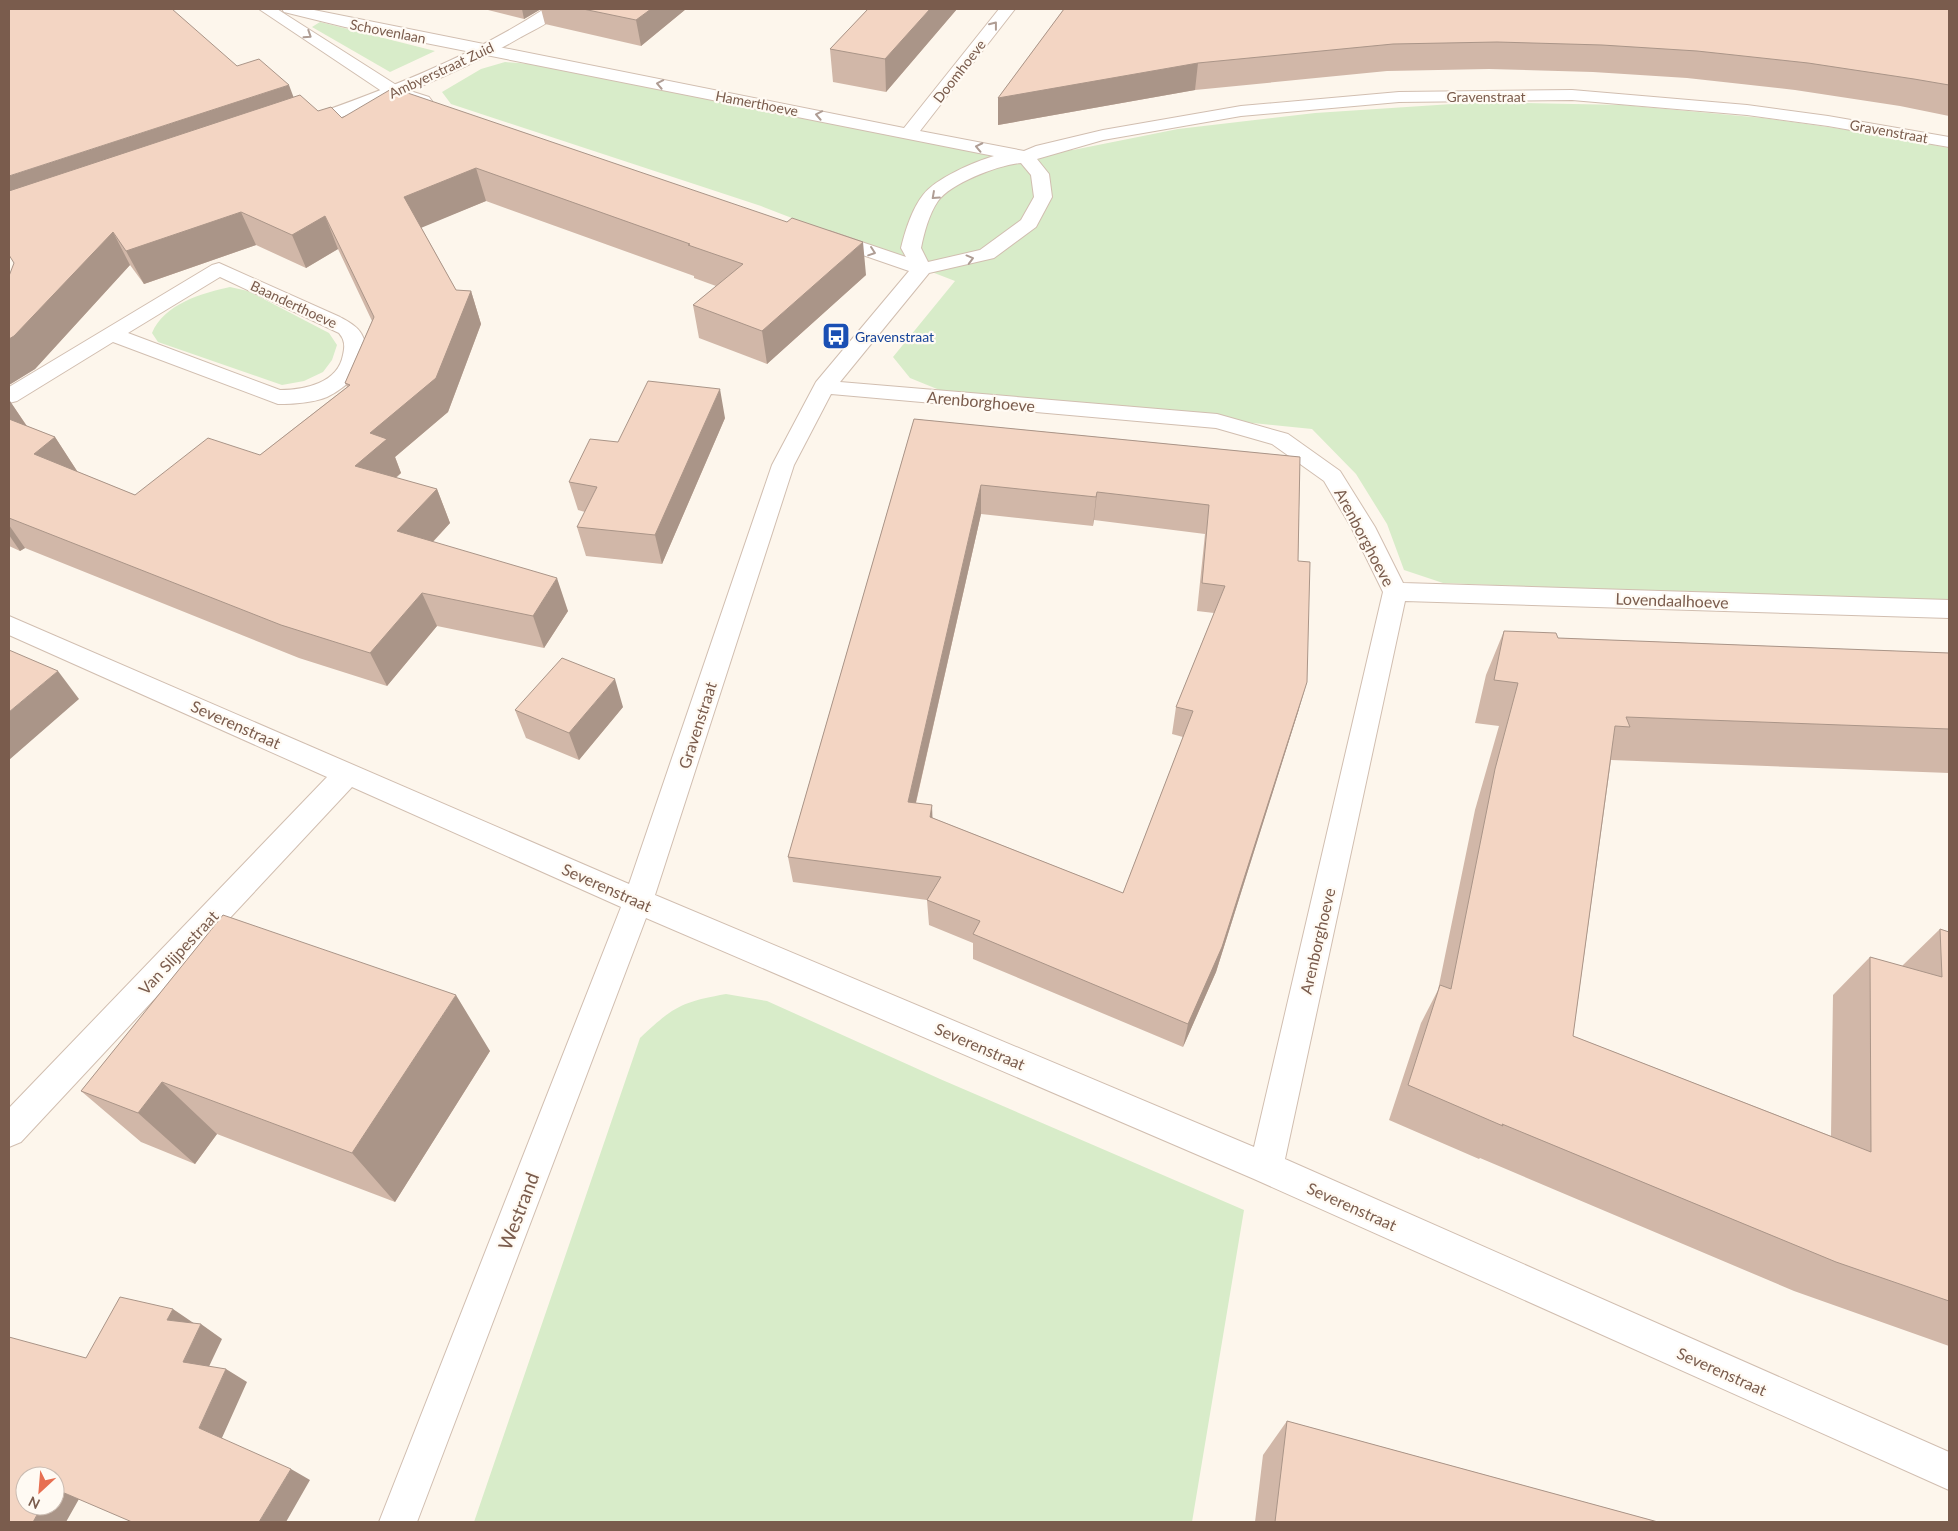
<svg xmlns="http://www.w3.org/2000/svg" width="1958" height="1531" viewBox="0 0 1958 1531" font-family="Lato,sans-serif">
<rect width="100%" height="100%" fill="#fdf6ec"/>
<!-- green -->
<path fill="#d8ecc9" d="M320,22L435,51L390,72L312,27Z
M505,62L531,64L979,151L1073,150L1178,129L1315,113L1483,102L1623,105L1763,118L1878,134L1949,148V603L1443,583L1404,570L1387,524L1356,474L1312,429L942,391L910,378L893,357L955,281L761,206L451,104L442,92L481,69Z
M230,287L248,291L329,333L337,345L332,360L323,372L304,381L282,385L158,342L152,333C164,304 202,293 230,287Z
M726,994L767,1001L940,1079L1244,1210L1192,1522H474L640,1038C673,1007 681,1002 726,994Z"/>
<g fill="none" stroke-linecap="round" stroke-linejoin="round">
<defs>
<path id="minor" d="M259,9H277L401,88L429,97L432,101L429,105L423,106L389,96Z
M282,9H309L904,128L999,9H1015L920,131L1024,151L1036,146L1103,130L1241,106L1399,92L1572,90L1747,105L1828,116L1949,137V147L1828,126L1747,115L1572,100L1399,102L1241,116L1103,140L1037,159L1049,174L1052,197L1036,227L994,258L929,273L840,382L1217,414L1288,434L1340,471L1375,527L1403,583L1949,600V618L1405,601L1285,1159L1949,1452V1490L1254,1179L646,918L417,1522H379L621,907L352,787L21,1142L9,1147V1108L327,777L9,635V616L629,884L772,465L816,382L909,271L822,241L819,237L822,233L829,231L906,257L901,248C905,231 912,209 923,195C936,178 974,162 994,156L345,27L284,12ZM1021,163L1031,175L1034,197L1021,220L980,250L928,262L921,248C924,233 929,214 938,201C951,183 999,165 1021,163ZM831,394L1216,428L1272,444L1324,481L1351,527L1383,592L1254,1147L655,895L794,465Z
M219,263L340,317C349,322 359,327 363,337C375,362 348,387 327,397C312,403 294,404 278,404L113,342L17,401L9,403V387L212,265ZM220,277L339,333C345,340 345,346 343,355C338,383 305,390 280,390L128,333Z"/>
<path id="tertiary" d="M544,9H562C554,21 534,30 521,37C454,76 382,103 308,129H296L293,125L296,121C382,91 467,59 544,9Z"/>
</defs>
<!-- minor casing -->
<use href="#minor" stroke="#d1beb0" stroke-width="2"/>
<!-- tertiary casing -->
<use href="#tertiary" stroke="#d1beb0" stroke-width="2"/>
<!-- minor -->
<use href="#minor" fill="#fff" fill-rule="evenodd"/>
<!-- tertiary -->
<use href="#tertiary" fill="#fff" fill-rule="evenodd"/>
</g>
<!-- wall -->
<path fill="#d1b7a8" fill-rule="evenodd" d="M484,9H541L524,19Z
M541,9H686L641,46L545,24Z
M868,9H957L886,92L833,82L830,49Z
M1064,9H1949V116L1900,106L1795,90L1687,78L1593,72L1489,69L1387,71L1195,90L998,125V98Z
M237,66L318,111L342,118L866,275L767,364L699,338L693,305L716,286L694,278V276L486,201L421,227L456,290L471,291L481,324L448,412L395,457L401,473L396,478L437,489L450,523L433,542L568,611L544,648L437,626L387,686L299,658L25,548L20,551L9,546V400L27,426L55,437L77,471H76L135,495L260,455L347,387L345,383L372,321L338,249L306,268L256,245L144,284L130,265L35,369L9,385V276L14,264Z
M725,418L662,564L586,556L577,527L585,512L578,510L569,482L618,442Z
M914,419L1300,457L1298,561L1299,709L1216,972L1183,1047L973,959V943L929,925L927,900L793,882L788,857ZM981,514L1093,526L1094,520L1205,534L1197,611L1214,613L1176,707L1172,734L1183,737L1123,893L933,818L916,803Z
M1504,631L1558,638L1949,653V773L1611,760L1573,1036L1831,1136L1833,995L1870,957L1902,966L1940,929L1949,932V1346L1794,1291L1480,1158L1479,1159L1389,1120L1421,1023L1438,990L1475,810L1499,726L1475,723L1486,675Z
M623,707L579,760L526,738L515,710Z
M223,915L490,1051L395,1202L217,1134L195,1164L141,1142L81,1091Z
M1287,1421L1658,1522H1255L1263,1455Z"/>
<!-- shaded-wall -->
<path fill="#aa9588" d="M522,9H541L524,19Z
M651,9H686L641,46L636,20Z
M930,9H957L886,92L885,59Z
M1198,63L1195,90L998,125V98Z
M289,85L301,117L9,215V176Z
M476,168L486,201L416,230L404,197Z
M241,212L256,245L144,284L126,251Z
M325,216L338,249L306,268L292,235Z
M113,232L130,265L35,369L9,385V339Z
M863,242L866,275L767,364L762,331Z
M471,291L481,324L448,412L395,457L401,473L370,499L355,466L370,433Z
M720,389L725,418L662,564L655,535Z
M10,401L32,434L9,438V402Z
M55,437L77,471L56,488L34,454Z
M981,485V514L910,828L908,802Z
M437,489L450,523L412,564L397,531Z
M1097,492L1094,520L1093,526L1096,497Z
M9,525L25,548L20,551L9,535Z
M557,578L568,611L544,648L533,616Z
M422,593L437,626L387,686L370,653Z
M58,671L79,699L9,760V712Z
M615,679L623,707L579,760L569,733Z
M1307,682L1299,709L1216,972L1183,1047L1188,1024Z
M932,805L933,832L930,817Z
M456,995L490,1051L395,1202L352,1153Z
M162,1082L217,1134L195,1164L138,1113Z
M173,1309L195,1324L167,1320Z
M201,1324L222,1339L205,1375L183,1362Z
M226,1369L247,1382L221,1440L199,1428Z
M291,1469L310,1480L286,1522H259Z
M55,1489L79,1499L66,1522H33L42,1506H55Z"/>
<!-- building -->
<path fill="#f3d5c3" stroke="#aa9588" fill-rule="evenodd" d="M9,9H172L237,66L259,59L289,85L9,176Z
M583,9H651L636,20Z
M868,9H930L885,59L830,49Z
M1064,9H1949V85L1914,79L1808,63L1697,51L1602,45L1497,42L1393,44L1198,63L998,98Z
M393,88L787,222L792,218L863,242L762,331L693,305L743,264L688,245L690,244L476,168L404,197L456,290L471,291L436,378L370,433L387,439L355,466L437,489L397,531L557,578L533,616L422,593L370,653L281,625L9,518V419L55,437L34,454L135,495L208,438L260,455L350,385L345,383L374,317L325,216L292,235L241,212L126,251L113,232L14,336L9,339V276L14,263L9,255V191L300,95L318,111L331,107L342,118Z
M648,381L720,389L655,535L577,527L597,487L569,482L590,439L618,442Z
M914,419L1300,457L1298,561L1310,562L1307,682L1222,947L1188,1024L973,934L980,921L927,900L941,877L788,857ZM981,485L1096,497L1097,492L1209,505L1202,583L1225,586L1176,707L1193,711L1123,893L930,817L932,805L908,802Z
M1504,631L1556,633L1558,638L1949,653V729L1626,717L1630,727L1615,726L1573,1036L1871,1152L1870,957L1942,977L1940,929L1949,932V1301L1836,1262L1502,1124L1503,1126L1408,1085L1440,985L1451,989L1495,769L1518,683L1494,680Z
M9,650L58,671L9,712Z
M562,658L615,679L569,733L515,710Z
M223,915L456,995L352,1153L162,1082L138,1113L81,1091Z
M120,1297L173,1309L167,1320L201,1324L183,1362L226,1369L199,1428L291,1469L259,1522H132L55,1489V1476H25V1506H42L33,1522H9V1337L86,1358Z
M1287,1421L1658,1522H1275Z"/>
<!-- one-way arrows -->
<defs><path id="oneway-chevron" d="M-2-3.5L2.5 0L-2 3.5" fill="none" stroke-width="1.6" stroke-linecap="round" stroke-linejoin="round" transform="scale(1.25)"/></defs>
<g stroke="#af9d94">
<use href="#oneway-chevron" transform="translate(994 25) rotate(-52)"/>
<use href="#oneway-chevron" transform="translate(308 35) rotate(33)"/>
<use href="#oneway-chevron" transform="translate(660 84) rotate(-169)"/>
<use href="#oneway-chevron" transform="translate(819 115) rotate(-169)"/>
<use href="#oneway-chevron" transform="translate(979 147) rotate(-168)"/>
<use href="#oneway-chevron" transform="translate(935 196) rotate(138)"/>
<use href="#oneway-chevron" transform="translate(872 252) rotate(19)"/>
<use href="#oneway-chevron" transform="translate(970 259) rotate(-15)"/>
</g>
<!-- icons -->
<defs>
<symbol id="bus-square" viewBox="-11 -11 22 22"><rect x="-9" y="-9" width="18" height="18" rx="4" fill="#1a4fb4" stroke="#fffaf3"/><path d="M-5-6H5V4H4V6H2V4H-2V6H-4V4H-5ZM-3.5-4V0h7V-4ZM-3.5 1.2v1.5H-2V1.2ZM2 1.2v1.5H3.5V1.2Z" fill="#fff"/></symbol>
</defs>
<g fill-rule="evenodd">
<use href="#bus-square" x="820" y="320" width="32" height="32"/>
</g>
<g text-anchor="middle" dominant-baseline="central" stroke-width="4.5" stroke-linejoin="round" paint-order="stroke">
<!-- far-street labels -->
<g font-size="14" fill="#7a5c4d" stroke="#fffaf3">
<text transform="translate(388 31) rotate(11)">Schovenlaan</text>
<text transform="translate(441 70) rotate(-25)">Ambyerstraat Zuid</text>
<text transform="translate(959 71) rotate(-52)">Doomhoeve</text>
<text x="1486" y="96">Gravenstraat</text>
<text transform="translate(757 103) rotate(11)">Hamerthoeve</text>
<text transform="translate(1889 131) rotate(10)">Gravenstraat</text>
<text transform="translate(294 304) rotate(25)">Baanderthoeve</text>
</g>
<!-- far-transit labels -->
<g font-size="14" fill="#164399" stroke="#fffaf3" text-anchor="start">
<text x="855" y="336">Gravenstraat</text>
</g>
<!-- street labels -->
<g font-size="16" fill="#7a5c4d" stroke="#fffaf3">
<text transform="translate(981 401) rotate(5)">Arenborghoeve</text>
<text transform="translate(1365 537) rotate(62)">Arenborghoeve</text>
<text transform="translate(1672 600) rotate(2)">Lovendaalhoeve</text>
<text transform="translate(236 724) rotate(24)">Severenstraat</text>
<text transform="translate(697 725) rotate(-72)">Gravenstraat</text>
<text transform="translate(607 887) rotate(24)">Severenstraat</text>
<text transform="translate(1317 941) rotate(-77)">Arenborghoeve</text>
<text transform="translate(178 952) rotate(-47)">Van Slijpestraat</text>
<text transform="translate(980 1046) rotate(23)">Severenstraat</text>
<text transform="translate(1352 1206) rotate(24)">Severenstraat</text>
<text transform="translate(1722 1371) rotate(24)">Severenstraat</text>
</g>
<!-- near-street labels -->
<g font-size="19" fill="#7a5c4d" stroke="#fffaf3">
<text transform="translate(518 1211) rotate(-69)">Westrand</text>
</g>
</g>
<!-- border -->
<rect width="1958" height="1531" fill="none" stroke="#7a5c4d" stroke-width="20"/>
<!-- north arrow -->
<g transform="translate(40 1491) rotate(206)"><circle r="24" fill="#fffaf3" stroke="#cabbb1"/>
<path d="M0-4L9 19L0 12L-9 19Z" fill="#e76f51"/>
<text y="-8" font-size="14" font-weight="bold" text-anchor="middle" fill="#7a5c4d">N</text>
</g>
</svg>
